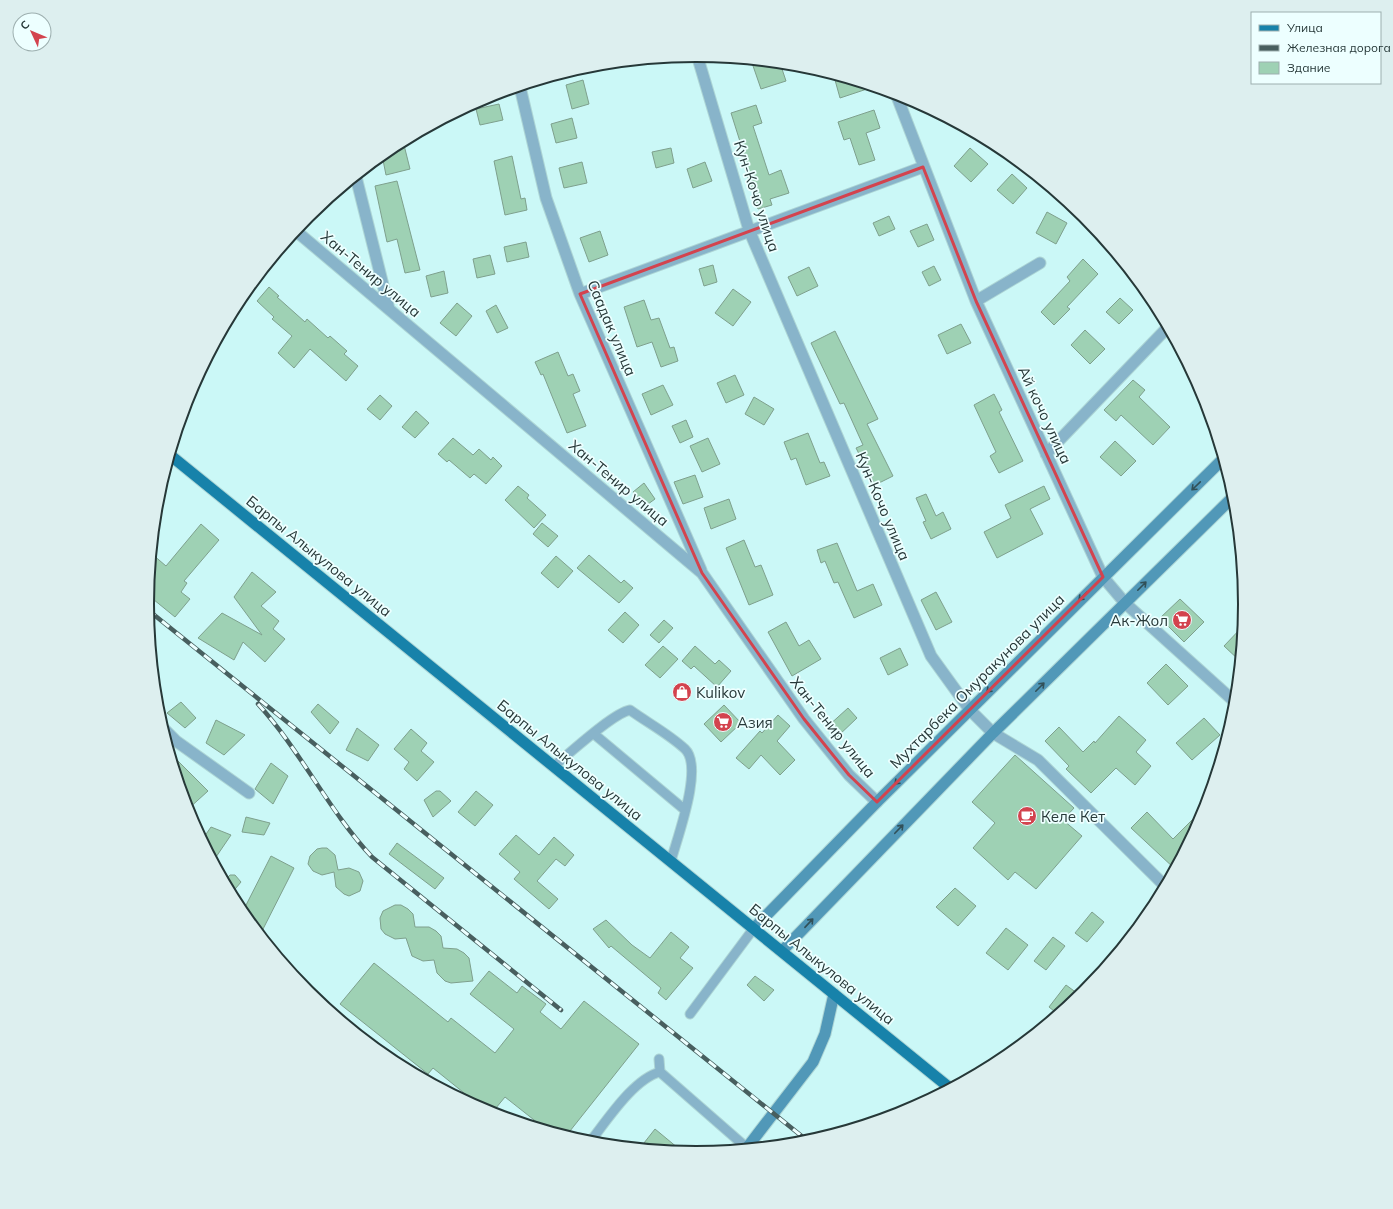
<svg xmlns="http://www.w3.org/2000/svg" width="1393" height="1209" viewBox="0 0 1393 1209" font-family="Mulish,sans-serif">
<rect width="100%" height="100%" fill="#cbf8f7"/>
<!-- building -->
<path fill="#9ed1b4" stroke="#7ea08d" d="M751,60L780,63L786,81L761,89Z
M843,77L873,87L840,98L835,80Z
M583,80L589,104L572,109L566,85Z
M499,104L503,120L480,125L476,109Z
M756,105L762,123L753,126L769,175L781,170L789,193L770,199L772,205L758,209L740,152L743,151L731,113Z
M874,110L880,128L866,133L875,160L859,165L850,138L844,140L838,122Z
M572,118L577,138L556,143L551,124Z
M403,141L410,169L386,175L382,155Z
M671,148L674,163L656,168L652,152Z
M970,148L988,164L971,182L954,166Z
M512,156L521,199L525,198L527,210L505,215L494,161Z
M582,162L587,183L564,188L559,168Z
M705,162L712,181L693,188L687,169Z
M1012,174L1027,188L1013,204L997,190Z
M397,181L420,270L405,273L397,239L387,242L375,186Z
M1047,212L1067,223L1056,244L1036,233Z
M889,216L895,229L879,236L873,223Z
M927,224L934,240L918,247L910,231Z
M600,231L608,255L589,262L580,238Z
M526,242L529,257L507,262L504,247Z
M490,255L495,274L477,278L473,259Z
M1083,259L1098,274L1067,307L1070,309L1054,325L1041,312L1070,281L1067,277Z
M713,265L717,282L704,286L699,269Z
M934,266L941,280L929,286L922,272Z
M809,267L818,286L797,296L788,277Z
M444,271L448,293L431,297L426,276Z
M269,287L279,296L277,297L305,322L307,319L328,338L330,336L347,351L344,354L358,366L346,381L310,349L294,368L278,353L292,336L272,319L274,317L257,301Z
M733,289L751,302L733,326L715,313Z
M1120,298L1133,310L1119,324L1106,312Z
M644,300L651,320L659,318L670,348L674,347L678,361L661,367L652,342L637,347L624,307Z
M457,303L472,316L456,336L440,323Z
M496,305L508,328L497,333L486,311Z
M961,324L971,343L947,354L938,335Z
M1085,330L1105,349L1090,364L1071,345Z
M835,331L878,419L867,424L893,476L875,485L856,448L863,445L844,403L840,404L811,343Z
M558,352L568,376L573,374L580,391L573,394L586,426L567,433L543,374L541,375L535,362Z
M735,375L744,395L726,403L717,383Z
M1133,380L1145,390L1139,397L1170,427L1153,445L1121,415L1116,421L1104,410Z
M663,385L673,405L651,415L642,394Z
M994,394L1002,410L999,412L1023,461L999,473L990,456L996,452L974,405Z
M380,395L392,406L380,420L367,409Z
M754,397L774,409L764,425L745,414Z
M416,411L429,423L415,438L402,427Z
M686,420L693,437L680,443L672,426Z
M808,433L820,463L824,462L830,476L806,485L796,458L791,460L784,442Z
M453,438L473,455L479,449L491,460L493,457L502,466L486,484L474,474L470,478L449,460L447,462L438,454Z
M708,438L720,464L702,472L690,446Z
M1115,441L1136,461L1121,476L1100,457Z
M695,475L703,497L683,504L674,482Z
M644,483L655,499L644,507L633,492Z
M518,486L529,495L527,498L546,515L534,528L505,500Z
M1044,486L1050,499L1030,509L1043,534L997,558L984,532L1011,518L1005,505Z
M926,494L936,516L943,512L951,529L931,539L923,522L926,521L916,498Z
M729,499L736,519L711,529L704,508Z
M542,523L558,536L548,547L533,534Z
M201,524L219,540L184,581L187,583L181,592L190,599L175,617L148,595L152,554L166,566Z
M744,540L755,567L761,565L773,595L749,605L726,548Z
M837,543L857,591L873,584L882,605L854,618L838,582L834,583L825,561L821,563L817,550Z
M589,555L621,583L624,580L633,588L619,603L577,568Z
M556,556L573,571L558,588L541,573Z
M252,572L276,592L261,606L279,621L273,629L285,639L265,662L243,642L234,660L198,638L222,613L262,635L234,597Z
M936,592L952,622L936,630L921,600Z
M1180,599L1204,622L1184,642L1160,618Z
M625,612L639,625L623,643L608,630Z
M664,620L673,628L659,643L650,635Z
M786,622L799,646L809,640L821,659L792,676L768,632Z
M1244,625L1242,647L1240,661L1224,646Z
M663,646L678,659L660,678L645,665Z
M695,646L715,664L719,660L731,671L717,687L694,666L691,669L682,661Z
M900,648L908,665L888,675L880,658Z
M1166,664L1188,686L1168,705L1147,683Z
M181,702L196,718L185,728L167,713Z
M318,704L339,722L330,734L311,712Z
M724,705L741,723L721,742L704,724Z
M848,708L857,718L837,737L827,727Z
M778,715L790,726L777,741L795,760L780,775L761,755L749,769L736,758L760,731L762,733Z
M1119,716L1146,740L1136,752L1151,766L1135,785L1116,768L1091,793L1066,769L1069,766L1045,741L1059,727L1083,752L1094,741L1095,743Z
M1204,718L1220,735L1192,760L1176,743Z
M216,720L245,735L224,755L206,743Z
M357,728L379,745L368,761L346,750Z
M411,729L427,743L421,751L434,762L417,781L404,769L409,762L394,749Z
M170,753L208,791L187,810L184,798Z
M1015,755L1074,808L1063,820L1082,836L1036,889L1015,872L1008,880L973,848L995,823L972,802Z
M271,763L288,776L273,804L255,789Z
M436,791H440L451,801L433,817L424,800Z
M476,791L493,805L475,826L458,812Z
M1205,807L1204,815L1175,869L1131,828L1147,812L1173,839Z
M246,817L270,823L264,835L242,832Z
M211,827L231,835L216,857L209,852L202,840Z
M516,835L539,855L554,837L574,855L565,866L556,859L537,881L558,899L549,909L514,879L520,872L499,854Z
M397,843L444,878L435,889L389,854Z
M322,848H327L335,855L338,870L349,868L359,872L363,881L360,891L349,896L344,894L336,887L334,872L322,875L313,871L308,864L310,856L317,849Z
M271,856L294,868L260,935L242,913Z
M230,875H235L241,882L231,894L225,883V880Z
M955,888L976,906L958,926L936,907Z
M395,905H401L408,909L413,914L415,927H429L436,931L441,936L443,948L457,949L464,953L469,958L473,981L451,983L445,981L437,973L434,960L423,961L412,956L406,938L395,939L385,934L381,929L380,918L383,911Z
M1092,912L1104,922L1087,942L1075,933Z
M606,920L632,945L650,958L671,932L689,947L680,958L693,968L666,1000L658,993L661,988L611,946L609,948L593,929Z
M1006,928L1028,945L1008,970L986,953Z
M1053,937L1065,946L1046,970L1034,961Z
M374,963L448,1022L451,1018L495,1053L514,1029L470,994L489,971L517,993L522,986L546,1004L540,1012L561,1029L584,1001L639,1044L566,1136L548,1131L505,1097L491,1114L489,1113L433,1068L428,1074L340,1004Z
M755,976L774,990L764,1001L747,985Z
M1066,985L1081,996L1059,1015L1049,1007Z
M655,1129L684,1153L640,1148Z"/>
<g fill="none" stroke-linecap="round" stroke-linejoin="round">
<defs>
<path id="service" d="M594,734L685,810
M554,766C570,753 613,713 630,710C648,723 669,734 685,749C704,767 677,838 671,861
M690,1014L754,928
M659,1059L660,1072L747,1148
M412,1071L424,1079
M589,1143C606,1122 633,1079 660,1072"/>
<path id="minor" d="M697,55L749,230L931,656L970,710L993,733L1038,760L1166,887
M520,87L546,198L580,294L701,570
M896,94L976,301L1103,577L1125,603L1236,703
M356,177L389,309
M296,231L702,573L804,719L849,775L877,802
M580,294L923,167
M976,301L1040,263
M1046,454L1168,327
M162,727L176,741L249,793"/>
<path id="secondary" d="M754,928L877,802L1224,458
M782,951L993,733L1235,495
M746,1149L813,1062L825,1034L834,994"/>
<path id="primary" d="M170,455L951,1089"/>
</defs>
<!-- service casing -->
<use href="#service" stroke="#add5d5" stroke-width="11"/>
<!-- minor casing -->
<use href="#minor" stroke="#add5d5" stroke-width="13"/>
<!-- secondary casing -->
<use href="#secondary" stroke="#add5d5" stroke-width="13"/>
<!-- primary casing -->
<use href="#primary" stroke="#add5d5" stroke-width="13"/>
<!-- service -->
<use href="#service" stroke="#88b4ca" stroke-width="9"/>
<!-- minor -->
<use href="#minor" stroke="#88b4ca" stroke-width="11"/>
<!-- secondary -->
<use href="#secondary" stroke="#5198b8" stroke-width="11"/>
<!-- primary -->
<use href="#primary" stroke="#1782aa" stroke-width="11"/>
<defs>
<path id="rail" d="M148,610L809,1142
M258,704C301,751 328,810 372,857L561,1010"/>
</defs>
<!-- rail casing -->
<use href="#rail" stroke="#485f5f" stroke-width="4.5"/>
<!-- rail -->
<use href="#rail" stroke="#edffff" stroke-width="3" stroke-dasharray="9" stroke-linecap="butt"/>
</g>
<!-- one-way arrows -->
<defs><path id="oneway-shaft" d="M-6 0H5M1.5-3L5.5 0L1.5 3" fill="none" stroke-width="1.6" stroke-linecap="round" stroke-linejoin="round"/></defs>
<g stroke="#315058">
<use href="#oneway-shaft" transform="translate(1196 486) rotate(136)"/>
<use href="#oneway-shaft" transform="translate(1142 586) rotate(-45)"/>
<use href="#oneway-shaft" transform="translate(1083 596) rotate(135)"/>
<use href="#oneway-shaft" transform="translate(1040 687) rotate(-45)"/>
<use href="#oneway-shaft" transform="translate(991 688) rotate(135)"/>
<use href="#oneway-shaft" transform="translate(899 780) rotate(135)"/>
<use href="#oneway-shaft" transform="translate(899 829) rotate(-46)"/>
<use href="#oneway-shaft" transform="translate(809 923) rotate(-47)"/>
</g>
<!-- marked area -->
<path fill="none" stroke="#d3434e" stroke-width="3" stroke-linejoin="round" d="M923,167L976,301L1103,577L877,802L849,775L804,719L702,573L580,294Z"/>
<!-- icons -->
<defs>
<symbol id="supermarket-disc" viewBox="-11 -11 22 22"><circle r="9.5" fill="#d3434e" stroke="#edffff"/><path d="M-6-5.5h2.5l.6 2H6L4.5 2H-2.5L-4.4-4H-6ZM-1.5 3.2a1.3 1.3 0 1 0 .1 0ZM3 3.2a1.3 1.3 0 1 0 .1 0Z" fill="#fff"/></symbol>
<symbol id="shop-disc" viewBox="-11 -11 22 22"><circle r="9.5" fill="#d3434e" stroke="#edffff"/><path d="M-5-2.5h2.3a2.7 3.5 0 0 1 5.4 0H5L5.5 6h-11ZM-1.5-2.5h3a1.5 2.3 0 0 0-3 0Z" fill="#fff"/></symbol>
<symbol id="cafe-disc" viewBox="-11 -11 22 22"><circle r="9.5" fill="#d3434e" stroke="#edffff"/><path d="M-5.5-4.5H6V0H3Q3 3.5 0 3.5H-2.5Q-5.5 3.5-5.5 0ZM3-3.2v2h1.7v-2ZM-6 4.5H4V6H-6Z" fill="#fff"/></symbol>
</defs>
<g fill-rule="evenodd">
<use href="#supermarket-disc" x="1171" y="609" width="22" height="22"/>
<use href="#shop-disc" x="671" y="681" width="22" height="22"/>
<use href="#supermarket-disc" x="712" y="711" width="22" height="22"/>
<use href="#cafe-disc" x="1016" y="805" width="22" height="22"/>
</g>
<g text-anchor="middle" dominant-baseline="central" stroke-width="3.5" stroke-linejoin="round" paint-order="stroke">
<!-- street labels -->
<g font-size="15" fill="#263838" stroke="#edffff">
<text transform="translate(757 196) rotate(72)">Кун-Кочо улица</text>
<text transform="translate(371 274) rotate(40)">Хан-Тенир улица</text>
<text transform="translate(612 328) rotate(67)">Саадак улица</text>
<text transform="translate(1045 415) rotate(65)">Ай кочо улица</text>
<text transform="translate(619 483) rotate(40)">Хан-Тенир улица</text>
<text transform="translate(883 506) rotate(67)">Кун-Кочо улица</text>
<text transform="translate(319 556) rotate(39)">Барпы Алыкулова улица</text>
<text transform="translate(977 681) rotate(-45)">Мухтарбека Омуракунова улица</text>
<text transform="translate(833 727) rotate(51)">Хан-Тенир улица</text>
<text transform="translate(570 760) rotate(39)">Барпы Алыкулова улица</text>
<text transform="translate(822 964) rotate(39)">Барпы Алыкулова улица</text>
</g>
<!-- poi labels -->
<g font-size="15" fill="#263838" stroke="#edffff" text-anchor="start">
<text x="1168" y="620" text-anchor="end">Ак-Жол</text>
<text x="696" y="692">Kulikov</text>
<text x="737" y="722">Азия</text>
<text x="1041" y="816">Келе Кет</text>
</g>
</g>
<!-- crop -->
<path d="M0 0H1393V1209H0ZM154 604a542 542 0 1 1 1084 0a542 542 0 1 1-1084 0Z" fill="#ddefef" fill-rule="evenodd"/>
<path fill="none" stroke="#263838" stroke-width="2" d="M154 604a542 542 0 1 1 1084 0a542 542 0 1 1-1084 0Z"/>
<!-- legend -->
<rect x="1251" y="12" width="130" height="72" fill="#edffff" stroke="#9dafaf"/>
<rect x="1259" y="25" width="20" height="6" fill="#1782aa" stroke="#9dafaf"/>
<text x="1287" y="32" font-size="12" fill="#263838">Улица</text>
<rect x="1259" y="45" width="20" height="6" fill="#485f5f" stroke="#9dafaf"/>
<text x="1287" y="52" font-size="12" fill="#263838">Железная дорога</text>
<rect x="1259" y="62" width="20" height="12" fill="#9ed1b4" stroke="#9dafaf"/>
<text x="1287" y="72" font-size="12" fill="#263838">Здание</text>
<!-- north arrow -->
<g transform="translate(32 32) rotate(314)"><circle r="19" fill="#edffff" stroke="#9dafaf"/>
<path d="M0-3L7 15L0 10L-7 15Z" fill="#d3434e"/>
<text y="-6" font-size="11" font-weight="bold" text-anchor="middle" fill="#263838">С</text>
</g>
</svg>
